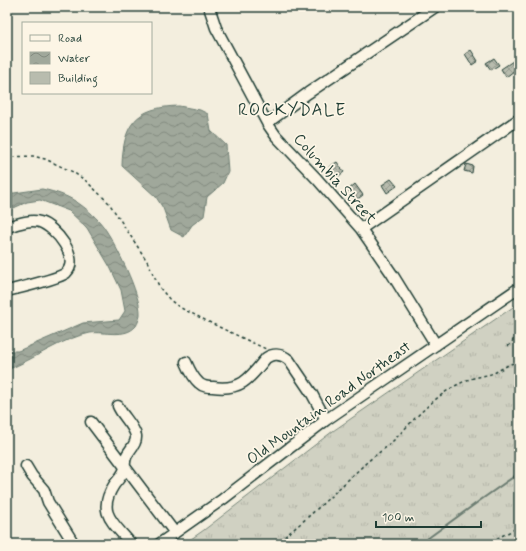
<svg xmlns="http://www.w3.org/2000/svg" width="526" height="551" viewBox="0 0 526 551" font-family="Mynerve,sans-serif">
<defs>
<pattern id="grass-tufts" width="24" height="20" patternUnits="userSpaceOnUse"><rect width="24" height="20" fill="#d0d1c2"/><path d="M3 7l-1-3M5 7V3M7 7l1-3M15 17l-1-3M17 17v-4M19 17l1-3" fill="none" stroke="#b2b4a7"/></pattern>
<pattern id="water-waves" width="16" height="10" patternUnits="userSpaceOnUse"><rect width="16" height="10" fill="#a0a89b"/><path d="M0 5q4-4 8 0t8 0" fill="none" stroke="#828a7f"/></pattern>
<pattern id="building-cross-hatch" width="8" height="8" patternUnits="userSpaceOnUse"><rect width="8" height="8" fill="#b8bcae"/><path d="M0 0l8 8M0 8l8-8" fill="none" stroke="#959a8e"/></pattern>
</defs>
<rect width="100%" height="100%" fill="#f3eede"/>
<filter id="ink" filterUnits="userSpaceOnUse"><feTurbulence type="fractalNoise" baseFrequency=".025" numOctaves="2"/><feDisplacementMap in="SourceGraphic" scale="8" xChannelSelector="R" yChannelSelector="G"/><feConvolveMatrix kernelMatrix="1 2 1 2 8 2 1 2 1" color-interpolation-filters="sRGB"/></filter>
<g filter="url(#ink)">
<!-- grass -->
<path fill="url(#grass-tufts)" stroke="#78877b" d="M519,303V544H184L204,530L333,431Z"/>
<!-- water -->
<path fill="url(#water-waves)" stroke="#6c7d72" d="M179,106L200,110L208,114L211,131L226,145L228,172L223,183L207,197L204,216L192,225L184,237L171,230L163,208L156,197L122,166C123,125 135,107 179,106Z
M42,189C56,192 69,196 81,205C88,210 97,218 103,226C115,242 141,295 140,314C140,317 138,323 136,326C125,339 104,331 90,333C60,339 35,359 7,370V351H18L83,323L119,320L125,311L121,290L110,267L87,228L69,211L40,200L27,202L7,211V194Z"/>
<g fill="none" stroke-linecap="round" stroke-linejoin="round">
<!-- stream -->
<path stroke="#6c7d72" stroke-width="2" d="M420,544L482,499L519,473"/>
</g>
<!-- building -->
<path fill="url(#building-cross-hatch)" stroke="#1f3d34" d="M471,50L478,61L472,65L465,54Z
M494,58L499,65L491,70L486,63Z
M513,61L518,68L506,77L501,69Z
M337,162L344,172L336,178L329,167Z
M466,164L473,166L472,173L464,171Z
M391,179L397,186L387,193L382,185Z
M355,184L363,195L355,201L348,190Z"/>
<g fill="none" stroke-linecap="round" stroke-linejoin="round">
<defs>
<path id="minor" d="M209,7L216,28L267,123L276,136L317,179L361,229L392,274L436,345
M267,123L308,93L435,7
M7,227C18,224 29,219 40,222C55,227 81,258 66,273C58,279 19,288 7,291
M361,229L519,119
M186,362C189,369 193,378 199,383C203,387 208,387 213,387C242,391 250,378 266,358C274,353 282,354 289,360L312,394L326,420
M118,406C122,416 134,425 136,436C137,448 123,451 125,467L175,533
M91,422L125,467C124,475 118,479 114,485C96,513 114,523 131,544
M26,466L32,476L44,490L48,502L74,544
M159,544L223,499L326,420L519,288"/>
</defs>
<!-- minor casing -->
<use href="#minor" stroke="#1f3d34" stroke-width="13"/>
<!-- path -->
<path stroke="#1f3d34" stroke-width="1.5" stroke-dasharray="3 3" stroke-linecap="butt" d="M7,157L33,156L45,159L73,172L86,181L109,203L147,261L160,288L170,300L179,307L219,327L266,349
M508,346L511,344L519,328
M275,544C307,520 335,492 364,465C372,457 382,451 390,444C413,421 435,394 465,381C474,377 485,376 494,373C502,369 511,362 519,362
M432,544L435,542
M486,544L519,527"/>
<!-- minor -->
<use href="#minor" stroke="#fcf5e5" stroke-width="10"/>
</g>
</g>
<g text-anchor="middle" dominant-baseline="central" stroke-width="3.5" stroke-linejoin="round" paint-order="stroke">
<!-- street labels -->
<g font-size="16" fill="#1f3d34" stroke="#fcf5e5">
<text transform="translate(335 179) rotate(48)">Columbia Street</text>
<text transform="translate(329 403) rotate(-36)">Old Mountain Road Northeast</text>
</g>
<!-- neighbourhood labels -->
<g font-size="17" letter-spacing="1" fill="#1f3d34" stroke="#fcf5e5">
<text x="292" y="110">ROCKYDALE</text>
</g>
</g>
<!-- margin -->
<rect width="526" height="551" fill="none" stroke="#fcf5e5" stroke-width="24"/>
<rect x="12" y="12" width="502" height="527" fill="none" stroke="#1f3d34" stroke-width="1.5" filter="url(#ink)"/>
<!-- legend -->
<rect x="22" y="22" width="130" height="72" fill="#fcf5e5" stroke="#a4ab9e"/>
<rect x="30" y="35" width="20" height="6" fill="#fcf5e5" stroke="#a4ab9e"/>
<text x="58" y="42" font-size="12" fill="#1f3d34">Road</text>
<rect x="30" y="52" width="20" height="12" fill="url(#water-waves)" stroke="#a4ab9e"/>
<text x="58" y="62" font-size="12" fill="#1f3d34">Water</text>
<rect x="30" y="72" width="20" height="12" fill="#b8bcae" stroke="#a4ab9e"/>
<text x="58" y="82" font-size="12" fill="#1f3d34">Building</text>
<!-- scale -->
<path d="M376 521v6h105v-6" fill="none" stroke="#1f3d34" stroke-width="2"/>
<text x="382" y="521" font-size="12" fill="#1f3d34" stroke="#fcf5e5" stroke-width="3" paint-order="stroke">100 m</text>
</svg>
